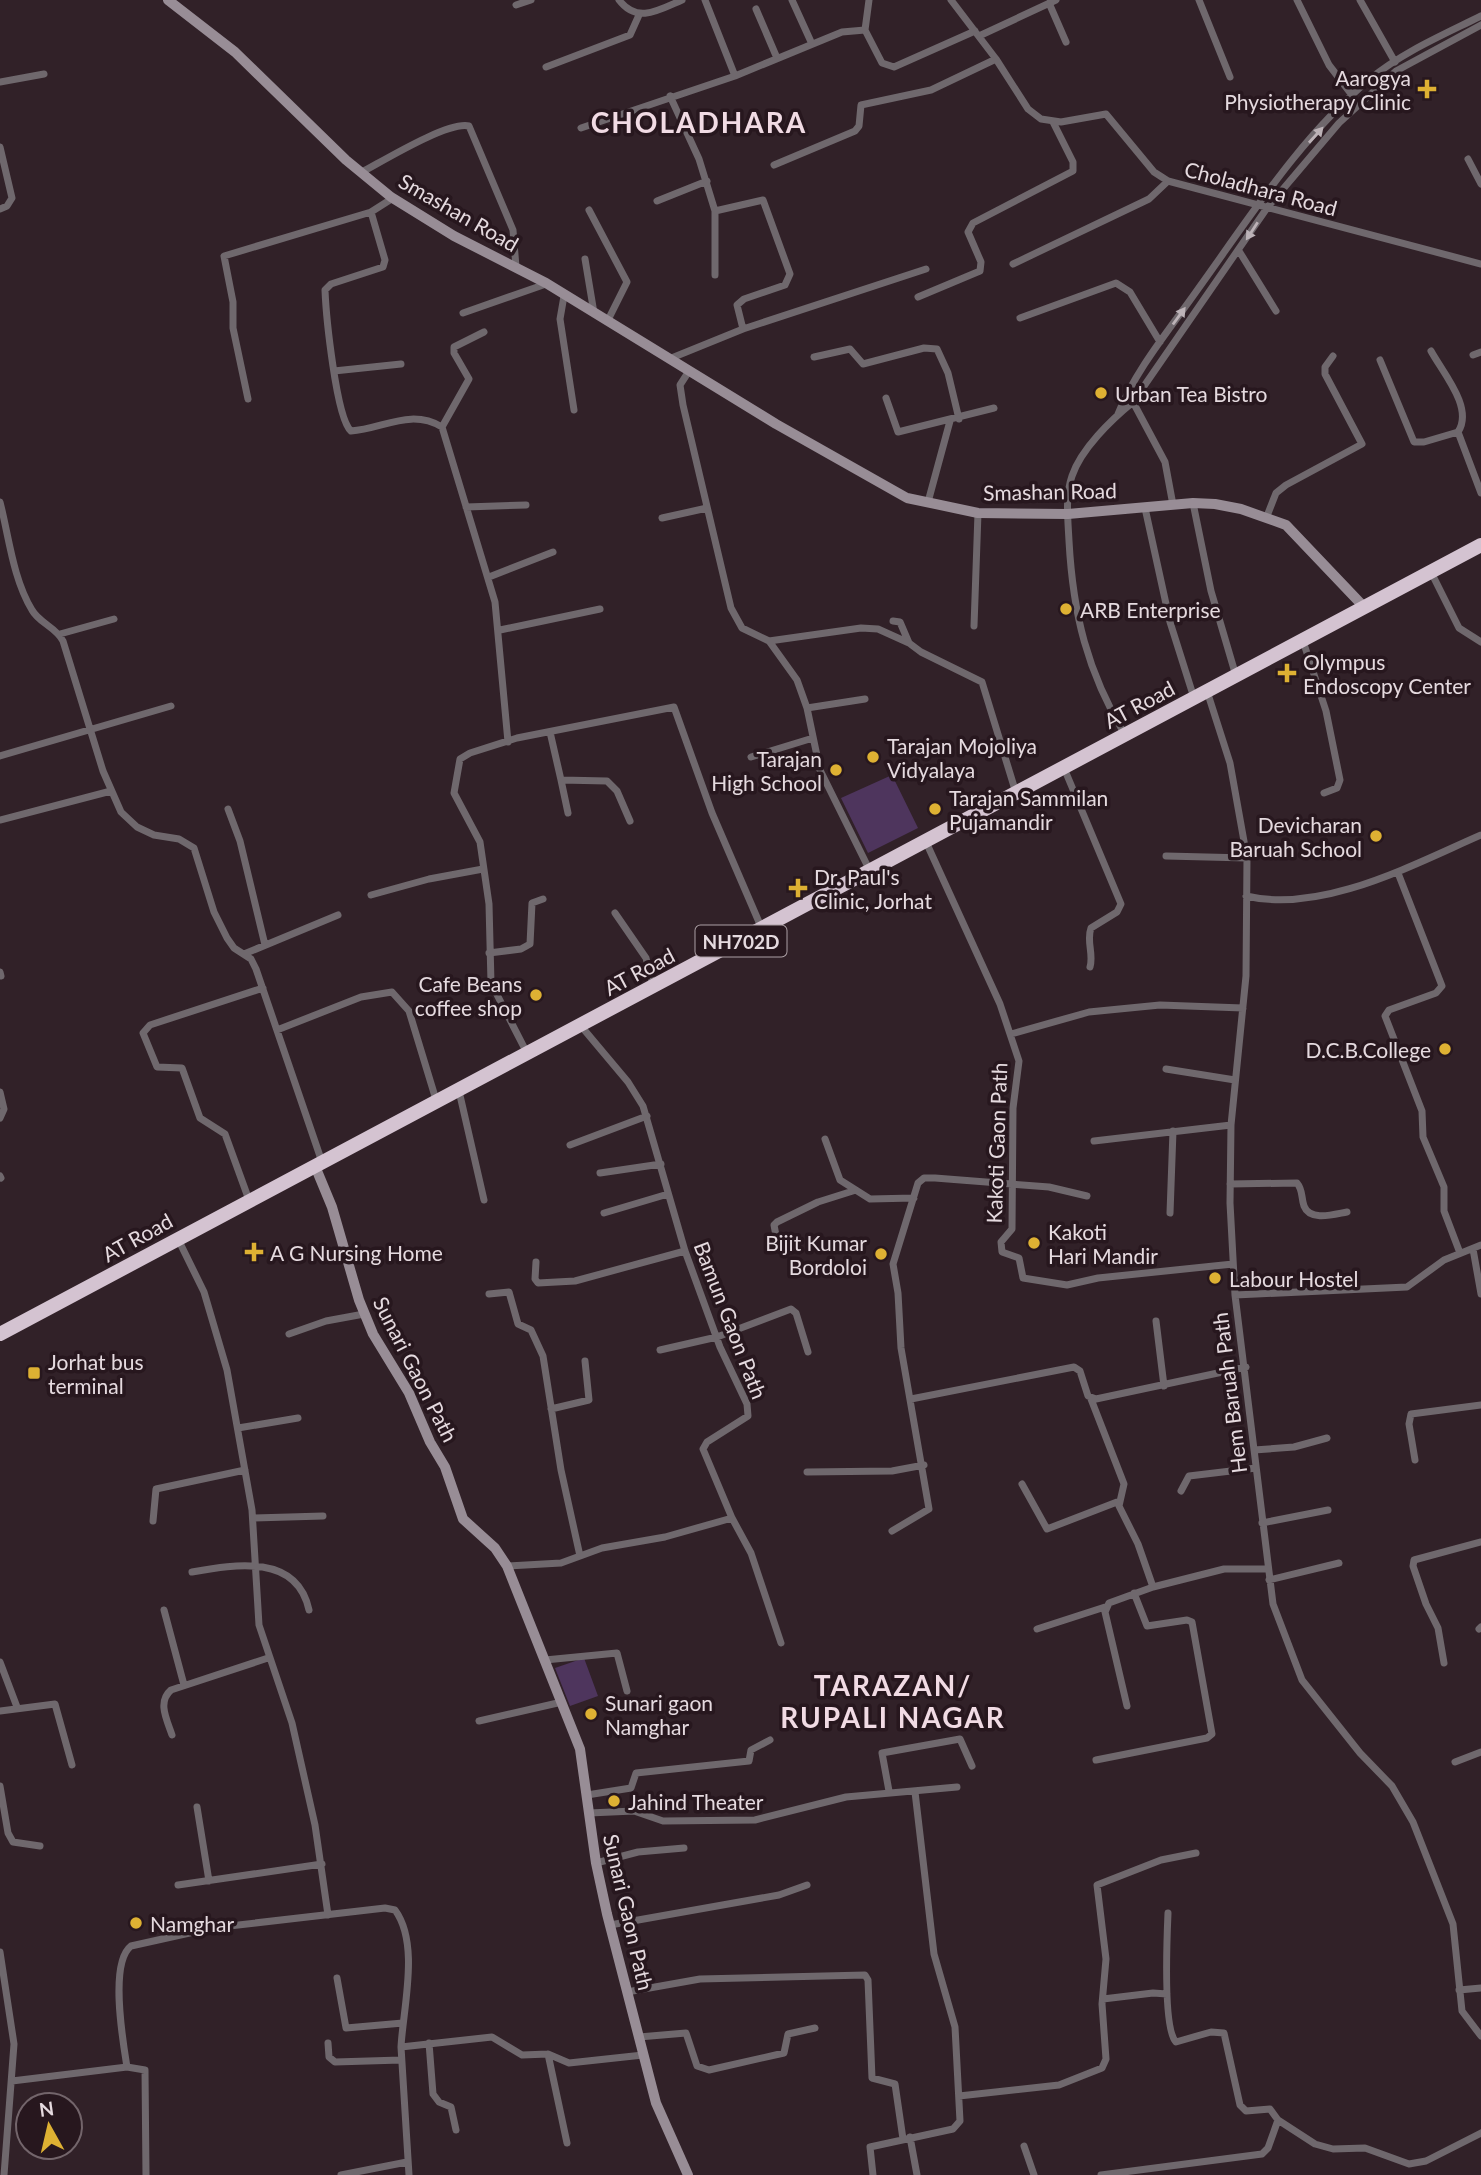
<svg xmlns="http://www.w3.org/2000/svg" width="1481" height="2175" viewBox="0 0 1481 2175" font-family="Lato,sans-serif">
<rect width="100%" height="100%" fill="#312128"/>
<!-- water -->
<path fill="#4e355d" d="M892,775L918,828L868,853L841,798Z
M584,1658L598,1696L570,1706L555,1668Z"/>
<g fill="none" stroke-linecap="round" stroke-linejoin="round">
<!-- street -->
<path stroke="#6f686d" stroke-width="7" d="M619,0C637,24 659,10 682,0
M705,0L735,76
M792,0L812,44
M951,0L996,59L1028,109L1041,119L1061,122L1106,114L1154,172L1168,181L1481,264
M1199,0L1230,77
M1297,0L1329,65L1352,95
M1360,0L1395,62
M1049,3L1066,42
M516,5L531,0
M756,9L777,58
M865,30L869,0
M979,36L1056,0
M546,67L630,35L639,15
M0,82L44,74
M670,96L699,159L715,211V275
M581,128L735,76L842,32L865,30L882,63L894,67L975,31
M0,147L12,198L7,206L0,209
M1468,159L1481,184
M774,165L855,131L859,126L861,105L931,90L996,59
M362,172C383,161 448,121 469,126L513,230L516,267
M393,198L371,212L385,260L383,267L331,284L325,290C326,314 336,418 351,431C383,429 410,408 442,427L495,602L508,742
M657,201L707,181
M589,210L627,282L608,320
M715,211L763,200L790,274L785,285L744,299L737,305L743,329
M1239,251L1276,311
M585,259L594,313
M1013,264L1149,199L1168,181
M564,296L560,319L574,410
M918,297L980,271L981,262L968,232L973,223L1073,171V162L1053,122
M463,313L546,284
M1020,318L1116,283L1130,292L1160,342
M1431,351C1443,373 1474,408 1458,432L1481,493
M1473,355L1481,352
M814,357L850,349L863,364L924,348L937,349L948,373L959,419
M669,359L743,329L926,269
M1380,360L1414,442H1424L1458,432
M334,371L401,364
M689,371L680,385L683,405L731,608L742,628L769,641L797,680L807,708L820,770L870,871
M886,398L898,432L994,408
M248,399L233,328V302L224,256L371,212
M1133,402L1165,462L1173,505
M1118,414C1136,369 1170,329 1198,289C1250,217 1301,136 1370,79C1403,52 1443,35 1481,16
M442,427L469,379L454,353V347L484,332
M0,502C9,537 13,579 32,610C39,623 56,627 63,641L103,771L121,812L137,827L154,835L179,839L194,848L214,912L227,938L234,948L251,959L256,969L322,1162
M928,502L950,421
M1193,503L1211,591L1236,676
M466,507L526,505
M1145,508L1170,622L1194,698
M1267,516L1276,493L1286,485L1362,444L1325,374V367L1333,356
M662,518L707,508
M1431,572L1459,628L1481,642
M489,577L553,552
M893,621L900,622L909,643L921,652L982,682L1016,793
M974,626L978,513
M500,630L600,609
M60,634L114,619
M769,641L861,628L878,629L909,643
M1303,641L1326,711L1340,780L1337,788L1324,793
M1207,691L1230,763L1247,858L1246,976L1231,1125L1230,1203L1235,1295L1273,1604L1302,1680L1360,1753L1392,1786L1413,1822L1453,1924L1462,2011L1481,2036
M807,708L865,699
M550,732L561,780L607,781L617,791L630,821
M1125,735C1087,671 1073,614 1069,541C1068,520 1065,496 1072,476C1081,449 1111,420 1133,402L1267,208L1339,123L1396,71L1481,25
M0,756L171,706
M751,757L813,738
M1064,768L1121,904L1117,912L1091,928C1086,941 1094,954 1090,967
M561,780L568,813
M228,809L240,841L265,945
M0,820L111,791
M926,842L1000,1004L1019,1061L1013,1108L1012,1229L1001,1242L1002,1252L1019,1258L1023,1278L1067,1285L1098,1278L1233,1264
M1166,856L1247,858
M1398,873L1442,986L1436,993L1389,1010L1385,1016L1422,1111L1423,1137L1444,1187V1211L1460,1253
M371,895L429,879L483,869
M1246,896C1322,914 1412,865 1481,835
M615,913L646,958L653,986
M489,953L521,949L530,944L532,903L543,899
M244,954L338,915
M0,972L1,976
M277,1030L361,997L392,992L409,1011L437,1103
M1011,1034L1089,1012L1160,1005L1243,1008
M527,1053L491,983L489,904L480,842L454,793L460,759L470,753L517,738L674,707L712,813L762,929
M1166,1069L1235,1080
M459,1091L484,1200
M0,1092L4,1109L0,1118
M825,1139L840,1180L870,1199L914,1198
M1094,1141L1231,1125
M570,1145L647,1116
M600,1173L661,1164
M0,1176L1,1178
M1230,1184L1297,1183C1303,1190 1301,1197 1304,1206C1310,1222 1335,1214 1347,1212
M249,1200L225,1134L200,1118L182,1068L157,1067L143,1033L150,1025L263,988
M604,1213L668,1194
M1170,1213L1173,1131
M178,1239L204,1292L227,1370L252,1510L259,1625L292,1723L315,1825L328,1915
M778,1246L774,1225L777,1222L818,1202L856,1190
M1473,1249L1481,1294
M536,1262L535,1279L538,1283L575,1281L685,1251
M489,1294L509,1292L518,1324L531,1330L543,1356L561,1470L580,1556
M1235,1295L1407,1287L1444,1260L1481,1245
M1156,1321L1164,1386
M289,1334L326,1321L364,1314
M660,1350L717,1337L791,1309L796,1313L808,1352
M911,1399L1074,1367L1080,1371L1088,1396L1096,1399L1246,1367
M1091,1399L1124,1484L1119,1506L1138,1544L1153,1587
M551,1409L589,1400L585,1361
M238,1428L298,1418
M1254,1450L1294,1447L1327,1438
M1415,1460L1409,1424L1411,1414L1481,1405
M807,1472L892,1471L924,1465
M1022,1484L1047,1529L1117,1502
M1181,1491L1189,1476L1256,1468
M253,1518L323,1516
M732,1518L751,1553L781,1643
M153,1521L156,1489L245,1470
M1262,1523L1328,1510
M892,1531L929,1509L901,1348L898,1293L893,1264L918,1183L924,1178H935L1049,1187L1087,1196
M507,1566L561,1563L602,1548L665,1537L732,1518L703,1449L707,1442L748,1416L747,1404L720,1347L685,1251L643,1106L628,1082L581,1026
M192,1572C236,1564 297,1554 309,1610
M1269,1580L1339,1563
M164,1610L184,1685
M1037,1629L1105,1607
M1479,1629L1481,1627
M545,1660L617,1653L627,1691
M0,1662L17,1707
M1444,1663L1438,1628L1426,1604L1413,1566L1414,1560L1481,1542
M1127,1706L1105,1612L1109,1603L1153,1587L1224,1569H1267
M0,1711L55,1704L72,1765
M479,1721L562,1702
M172,1735C167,1720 157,1702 171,1690L268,1658
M1096,1760L1207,1738L1212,1734L1192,1622L1187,1620L1147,1626L1134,1593
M1455,1762L1481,1752
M0,1786L8,1833L13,1842L40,1846
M889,1791L882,1753L960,1739L972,1766
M587,1795L631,1788L636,1773L749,1761L751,1750L770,1740
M197,1807L209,1881
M589,1813L634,1811L663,1821L755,1820L846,1797L957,1787
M596,1863L638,1852L684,1848
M178,1885L322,1864
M1168,1913C1167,1936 1163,2029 1176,2042L1211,2032L1224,2033L1240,2105L1246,2111L1270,2109L1278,2120L1315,2144L1333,2149L1365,2148L1409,2164L1426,2161L1481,2133
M610,1925L779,1895L807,1885
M0,1952L14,2044L4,2175
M337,1978L346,2028L403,2023
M1459,1990L1481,1988
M627,1992L700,1979L865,1975L868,1980L872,2078L895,2084L903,2139
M1103,1999L1153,1993L1167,1994
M639,2037L686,2033L697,2066L709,2070L784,2053L788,2034L815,2028
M328,2043L329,2057L335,2062L401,2060
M429,2043L433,2094L439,2102L451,2107L456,2130
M401,2047L409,2175
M548,2054L567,2143
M127,2067C123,2042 109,1963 131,1946L212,1928L385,1908L395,1910C420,1944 403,2008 401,2047L492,2037L522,2055L548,2054L569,2063L643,2055
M12,2081L127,2067L145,2070L146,2175
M959,2096L1059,2085L1102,2068L1106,2059L1102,2004L1106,1959L1097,1885L1161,1860L1196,1853
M910,2137L917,2175
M1024,2146L1034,2175
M341,2175L407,2162
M873,2175L870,2147L953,2129L960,2121L955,2027L934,1954L915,1792
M1101,2175L1262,2154L1268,2148L1278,2120"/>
<!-- secondary -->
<path stroke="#988d96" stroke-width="10" d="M168,0L235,52L346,160L391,197L454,236L546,283L776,424L907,498L978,513L1068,514L1193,503L1215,504L1241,509L1286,525L1365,608
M315,1166L332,1207L359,1300L373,1334L409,1393L430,1442L445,1467L463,1519L495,1548L507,1566L580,1749L596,1863L607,1914L656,2103L688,2175"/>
<!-- highway -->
<path stroke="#d4c3d1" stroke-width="14" d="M0,1334L1481,545"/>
</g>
<!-- one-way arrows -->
<defs><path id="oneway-solid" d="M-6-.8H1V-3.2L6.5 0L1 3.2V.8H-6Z" transform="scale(1.75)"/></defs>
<g fill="#bcb2b7">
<use href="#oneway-solid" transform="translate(1316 135) rotate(-48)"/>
<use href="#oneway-solid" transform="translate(1252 231) rotate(123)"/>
<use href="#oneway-solid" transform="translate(1179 316) rotate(-54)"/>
</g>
<!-- markers -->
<g fill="#deb133" stroke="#27171e" stroke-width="2.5">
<path d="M1423.5 78.5h7v7h7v7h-7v7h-7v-7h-7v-7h7z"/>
<circle cx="1101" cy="393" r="7"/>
<circle cx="1066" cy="609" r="7"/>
<path d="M1283.5 662.5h7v7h7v7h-7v7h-7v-7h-7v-7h7z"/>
<circle cx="873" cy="757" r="7"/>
<circle cx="836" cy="770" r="7"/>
<circle cx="935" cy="809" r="7"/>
<circle cx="1376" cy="836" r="7"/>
<path d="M794.5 877.5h7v7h7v7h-7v7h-7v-7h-7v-7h7z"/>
<circle cx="536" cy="995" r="7"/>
<circle cx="1445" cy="1049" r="7"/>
<circle cx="1034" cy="1243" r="7"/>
<path d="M250.5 1241.5h7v7h7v7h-7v7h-7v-7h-7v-7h7z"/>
<circle cx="881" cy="1254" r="7"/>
<circle cx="1215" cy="1278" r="7"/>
<rect x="27" y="1366" width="14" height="14" rx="3.5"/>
<circle cx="591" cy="1714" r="7"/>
<circle cx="614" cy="1801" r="7"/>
<circle cx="136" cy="1923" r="7"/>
</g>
<g text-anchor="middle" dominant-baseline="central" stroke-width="7" stroke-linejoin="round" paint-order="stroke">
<!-- shield labels -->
<rect fill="#27171e" stroke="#aca0a5" stroke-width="2" x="695.5" y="925.5" width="91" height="31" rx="5"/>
<g font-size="19" font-weight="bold" fill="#e5dadf">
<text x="741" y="941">NH702D</text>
</g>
<!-- poi labels -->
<g font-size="21" fill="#e5dadf" stroke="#27171e" text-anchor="start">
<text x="1411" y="77" text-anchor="end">Aarogya<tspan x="1411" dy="24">Physiotherapy Clinic</tspan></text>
<text x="1115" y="393">Urban Tea Bistro</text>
<text x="1080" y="609">ARB Enterprise</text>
<text x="1303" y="661">Olympus<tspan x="1303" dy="24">Endoscopy Center</tspan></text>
<text x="887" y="745">Tarajan Mojoliya<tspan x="887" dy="24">Vidyalaya</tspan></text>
<text x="822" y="758" text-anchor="end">Tarajan<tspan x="822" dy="24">High School</tspan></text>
<text x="949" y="797">Tarajan Sammilan<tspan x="949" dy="24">Pujamandir</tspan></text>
<text x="1362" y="824" text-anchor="end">Devicharan<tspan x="1362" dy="24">Baruah School</tspan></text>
<text x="814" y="876">Dr. Paul's<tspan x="814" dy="24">Clinic, Jorhat</tspan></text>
<text x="522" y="983" text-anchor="end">Cafe Beans<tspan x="522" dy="24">coffee shop</tspan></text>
<text x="1431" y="1049" text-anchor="end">D.C.B.College</text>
<text x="1048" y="1231">Kakoti<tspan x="1048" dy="24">Hari Mandir</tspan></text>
<text x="867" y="1242" text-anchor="end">Bijit Kumar<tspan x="867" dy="24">Bordoloi</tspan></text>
<text x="270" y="1252">A G Nursing Home</text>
<text x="1229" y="1278">Labour Hostel</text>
<text x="48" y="1361">Jorhat bus<tspan x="48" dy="24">terminal</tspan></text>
<text x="605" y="1702">Sunari gaon<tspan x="605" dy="24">Namghar</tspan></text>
<text x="628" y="1801">Jahind Theater</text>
<text x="150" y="1923">Namghar</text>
</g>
<!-- street labels -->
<g font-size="21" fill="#e5dadf" stroke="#27171e">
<text transform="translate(1261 188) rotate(15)">Choladhara Road</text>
<text transform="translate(459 212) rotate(30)">Smashan Road</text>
<text transform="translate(1050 491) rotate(-1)">Smashan Road</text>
<text transform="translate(1139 704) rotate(-28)">AT Road</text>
<text transform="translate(639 971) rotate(-28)">AT Road</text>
<text transform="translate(996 1143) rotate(-88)">Kakoti Gaon Path</text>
<text transform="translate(137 1237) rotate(-29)">AT Road</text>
<text transform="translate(731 1320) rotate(69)">Bamun Gaon Path</text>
<text transform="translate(416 1369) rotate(63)">Sunari Gaon Path</text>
<text transform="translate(1229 1393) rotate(-97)">Hem Baruah Path</text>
<text transform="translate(629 1912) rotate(77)">Sunari Gaon Path</text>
</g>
<!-- district labels -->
<g font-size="28" font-weight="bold" letter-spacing="2" fill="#f1dbe4" stroke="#27171e">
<text x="699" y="122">CHOLADHARA</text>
<text x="893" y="1685">TARAZAN/<tspan x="893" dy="32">RUPALI NAGAR</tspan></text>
</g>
</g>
<!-- north arrow -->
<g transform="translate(49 2126) rotate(352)"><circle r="33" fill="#27171e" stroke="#73656b" stroke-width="2"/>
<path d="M0-5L12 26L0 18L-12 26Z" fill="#deb133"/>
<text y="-10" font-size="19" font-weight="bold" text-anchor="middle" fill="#e5dadf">N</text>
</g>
</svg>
